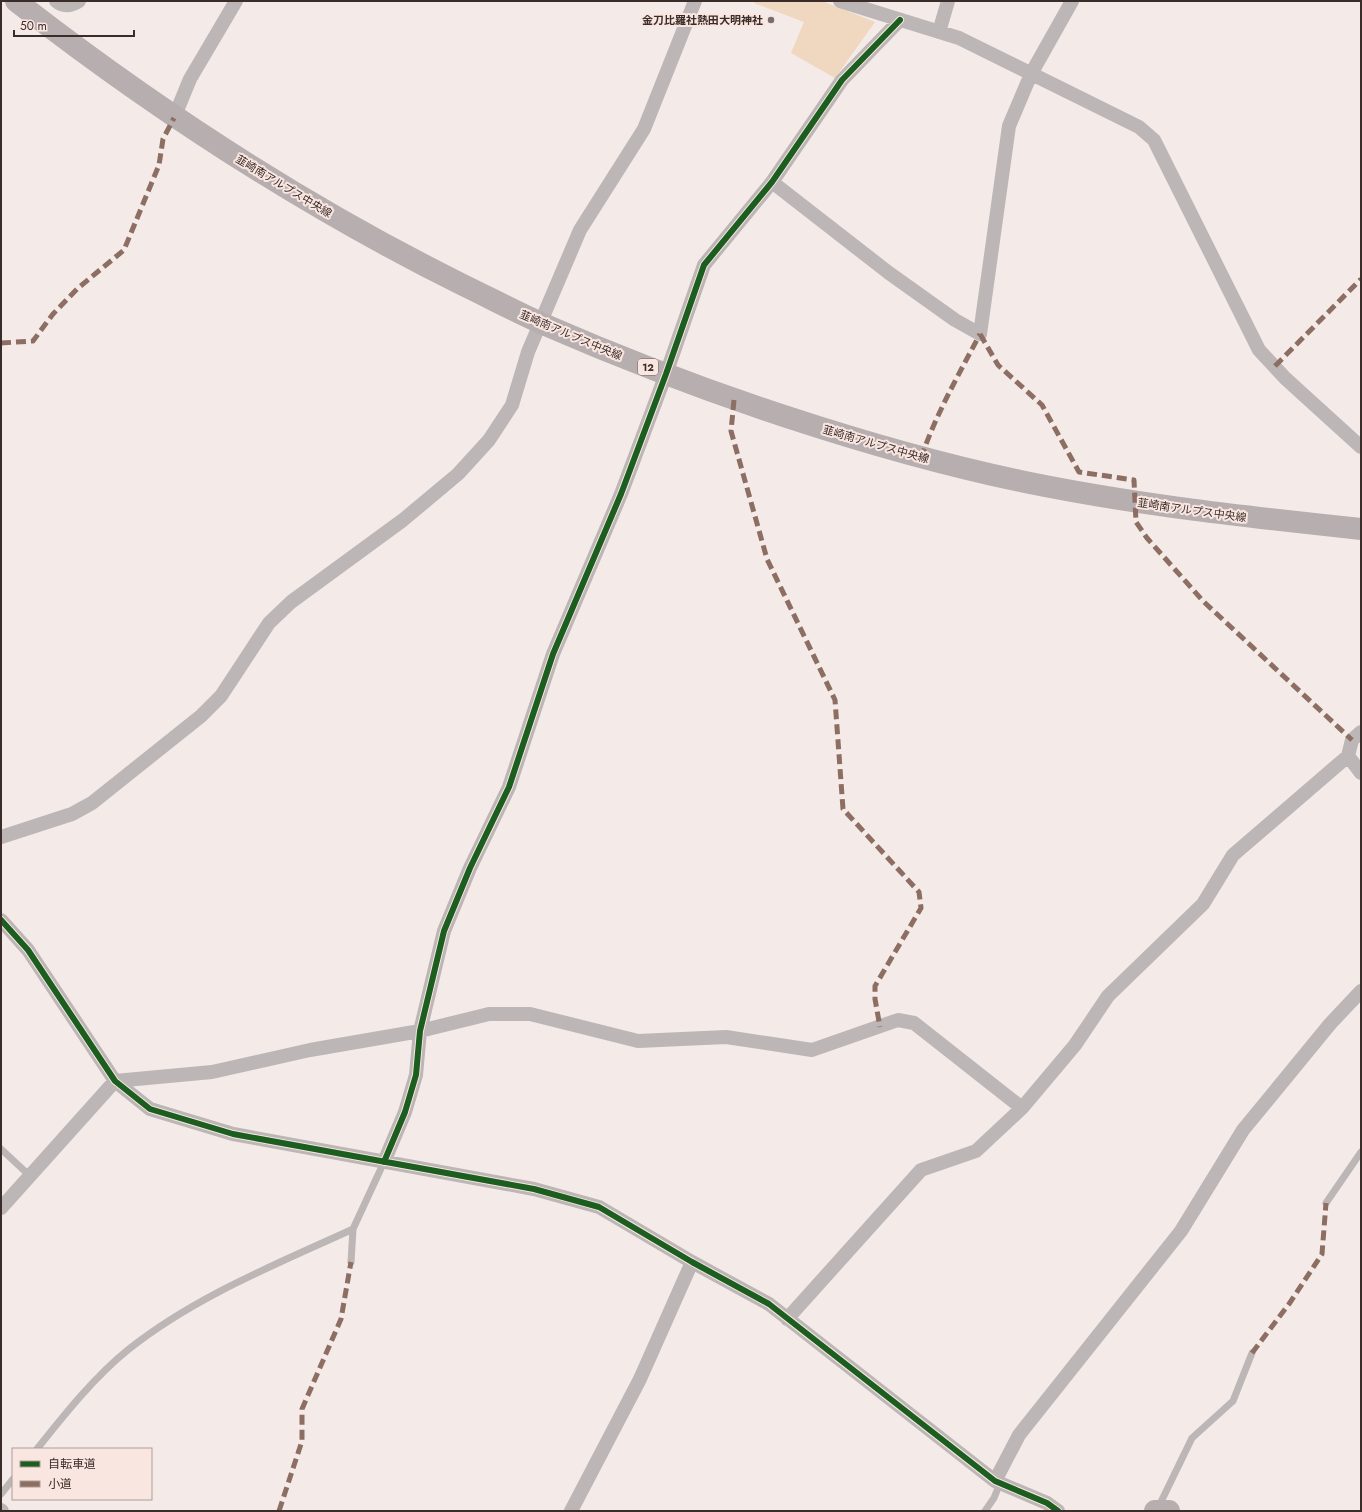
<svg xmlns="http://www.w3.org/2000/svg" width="1362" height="1512" viewBox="0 0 1362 1512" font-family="Jost,'Noto Sans JP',sans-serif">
<rect width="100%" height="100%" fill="#f4eae7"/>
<!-- green -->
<path fill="#efd7c0" d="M754,1H822L875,22L835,78L791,53L804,22L754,3Z"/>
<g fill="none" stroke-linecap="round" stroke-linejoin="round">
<!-- service -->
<path stroke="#bcb6b6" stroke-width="7" d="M1,1149L30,1176
M1326,1203L1361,1152
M351,1262L353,1229
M37,1449C64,1415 95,1376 129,1349C196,1296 277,1264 353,1229L384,1162
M1,1494L13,1479
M1158,1508L1192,1438L1233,1401L1252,1353
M985,1511L994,1498L1000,1483"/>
<!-- minor -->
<path stroke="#bcb6b6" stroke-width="14" d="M56,1C63,7 71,6 79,1
M840,1L959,38L1139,127L1154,140L1259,350L1285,378L1361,447
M939,32L948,1
M174,118L190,79L236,1
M772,182L889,273L955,320L980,334L1009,126L1031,74L1072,1
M1348,756L1361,773
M1,837L72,814L92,803L201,716L221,696L269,623L291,602L403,520L458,474L489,440L512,405L528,352L580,230L644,129L695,1
M1,920L28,950L115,1081L150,1109L233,1134L534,1189L599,1207L692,1262L769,1304L995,1481L1047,1503L1058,1511
M384,1162L405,1112L416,1075L420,1031L444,931L470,868L509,787L553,654L621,494L666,374L704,265L772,182L842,80L900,20
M1,1208L115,1081L212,1072L310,1050L420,1031L489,1014H530L638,1041L726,1037L812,1050L898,1020L914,1023L1022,1108
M787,1319L921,1170L976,1151L1022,1108L1075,1045L1108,996L1203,904L1233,855L1348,756L1352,740L1361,732
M995,1481L1019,1435L1181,1231L1243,1130L1330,1024L1361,991
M1,1510L2,1511
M571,1511L640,1379L692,1262"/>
<!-- primary -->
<path stroke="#b7aeaf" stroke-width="22" d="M16,1C156,110 304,206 463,285C490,298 516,312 543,324C621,358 702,389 784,416C863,442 943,465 1025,482C1137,505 1248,517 1361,529
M1155,1511H1169"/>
<!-- quiet -->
<path stroke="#8d6e63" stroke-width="5" stroke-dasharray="10 5" stroke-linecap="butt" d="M980,334L998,365L1042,405L1079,472L1134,480L1136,522L1147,538L1203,601L1352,740
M1,343L33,341L53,314L77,289L124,250L159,165L163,139L174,118
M1275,366L1361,279
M734,400L731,431L767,559L835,700L843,809L919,892L921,908L875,986V999L880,1027
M921,458C936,414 959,374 980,334
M1252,1353L1289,1304L1322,1254L1326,1203
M279,1511L302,1441V1409L341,1319L351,1262"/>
<defs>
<path id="cycleway" d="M1,920L28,950L115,1081L150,1109L233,1134L534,1189L599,1207L692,1262L769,1304L995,1481L1047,1503L1058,1511
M384,1162L405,1112L416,1075L420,1031L444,931L470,868L509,787L553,654L621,494L666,374L704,265L772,182L842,80L900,20"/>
</defs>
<!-- cycleway casing -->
<use href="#cycleway" stroke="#fae6e1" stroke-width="8"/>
<!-- cycleway -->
<use href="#cycleway" stroke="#1b5e20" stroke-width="6"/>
</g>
<!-- markers -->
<circle fill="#7a6e6c" stroke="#fae6e1" stroke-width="1.5" cx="771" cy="20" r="4"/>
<g text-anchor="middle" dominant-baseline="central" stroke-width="4" stroke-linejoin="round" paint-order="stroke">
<!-- shield labels -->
<rect fill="#fae6e1" stroke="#736460" stroke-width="1" x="638" y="359" width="20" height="16" rx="3"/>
<g font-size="10" font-weight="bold" fill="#392c29">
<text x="648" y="367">12</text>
</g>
<!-- poi labels -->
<g font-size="11" font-weight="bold" fill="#392c29" stroke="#fae6e1" text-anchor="end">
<text x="763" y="20">金刀比羅社熱田大明神社</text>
</g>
<!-- street labels -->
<g font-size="11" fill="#392c29" stroke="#fae6e1">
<text transform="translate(284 186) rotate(31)">韮崎南アルプス中央線</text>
<text transform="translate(571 335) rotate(23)">韮崎南アルプス中央線</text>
<text transform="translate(876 444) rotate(16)">韮崎南アルプス中央線</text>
<text transform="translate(1192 510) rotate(8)">韮崎南アルプス中央線</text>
</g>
</g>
<!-- border -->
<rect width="1362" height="1512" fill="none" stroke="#392c29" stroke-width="4"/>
<!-- legend -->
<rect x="12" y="1448" width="140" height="52" fill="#fae6e1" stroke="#ad9c97"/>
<rect x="20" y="1461" width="20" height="6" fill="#1b5e20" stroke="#ad9c97"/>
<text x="48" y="1468" font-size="12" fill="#392c29">自転車道</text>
<rect x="20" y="1481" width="20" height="6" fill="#8d6e63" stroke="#ad9c97"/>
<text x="48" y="1488" font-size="12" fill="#392c29">小道</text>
<!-- scale -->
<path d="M14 30v6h120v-6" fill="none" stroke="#392c29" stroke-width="2"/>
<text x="20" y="30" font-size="12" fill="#392c29" stroke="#fae6e1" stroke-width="3" paint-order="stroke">50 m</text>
</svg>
